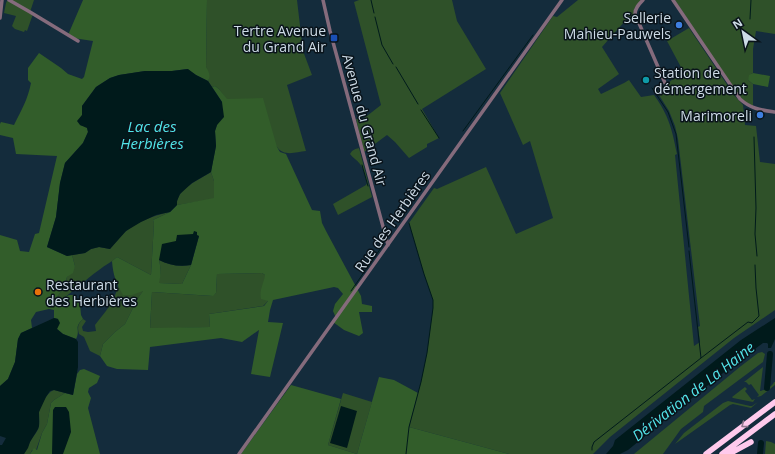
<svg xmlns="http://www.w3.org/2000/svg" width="775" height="454" viewBox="0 0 775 454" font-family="'Open Sans',sans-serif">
<rect width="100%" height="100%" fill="#142c3c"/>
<!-- green -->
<path fill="#2f5129" d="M9,0H34L30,12Z
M207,0H297L303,51L312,75L287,85L306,151C296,152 284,157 277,147L226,99L219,89L215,86L212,87L208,81L209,78L206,67Z
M359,0H452L457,21L486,69L422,109L439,138L427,144V147L409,158L395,142L387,135L364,152L356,119H363L381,105L354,2Z
M578,0H642L634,9V14L625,21L602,47L619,74L598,89L601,94L624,83L629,80L641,97L654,95C669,116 672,129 677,154L675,155L694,346L700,342L698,327L700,326L678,139L675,126L669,111L657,92L683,71L667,41L689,28L734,95L743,105L745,125L756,126L760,162L775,164V310L734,338L610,437L593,454H509L409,427L421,382L427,353L433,308V300L424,274L409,223L434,188L437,189L486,167L516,234L553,218L530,141L523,145L500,93L553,16L557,17Z
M675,0H775V34L756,31L753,49V73L751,74L748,80L753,84V106L745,102L738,95Z
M7,1H9L33,14L27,31L25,30L24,32L15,29L12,26L16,16L4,13L6,3Z
M359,148L372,197L338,215L333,204L366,185L367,183C365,176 364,169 360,164C357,160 353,158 350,154C352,150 355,149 359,148Z
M211,172L214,181V199L177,205C176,189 199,180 211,172Z
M170,212L153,220L154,223L151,275L117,257C112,262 105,265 99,270C85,280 73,292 58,302L56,298L64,288L67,277L75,266L72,255L85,253L91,249L99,247L110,249C115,243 120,237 125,232C136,222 155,215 170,212Z
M159,260C169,265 179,267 191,265L182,284L158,283C161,275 161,268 159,260Z
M262,273L265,275L268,301L263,306L209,314L210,327L150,329L152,292L212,296L216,293L217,274Z
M118,286L124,295L144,290L138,298L125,324L115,332L103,344L100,356L90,351L84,337L79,334C77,326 78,324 83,319L86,321L82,327L83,331L88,332L96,331L95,325C105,312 114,303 118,286Z
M762,352L765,354L763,362L704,406L703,412L681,429L663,454H634L741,366L758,353Z
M763,367L760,391H761C766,389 772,387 774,382H775V385L761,396L757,397L759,395L751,384L749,385L746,382H744Z
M745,387L747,389L745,391L752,400L755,399L753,402L733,398L732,397Z
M54,390L65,393L54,400L51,403L47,424L42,433L36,450H32L30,454H24C26,450 28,446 30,442C32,437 38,432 39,426C40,422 39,417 39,413C40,406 47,392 54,390Z
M343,393L372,402L357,454L328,445Z
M728,401L750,406H752L758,402L751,408L733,404L730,405L675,444L684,433L723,403Z
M766,441L771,442L775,444V454H765Z"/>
<!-- forest -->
<path fill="#325d2a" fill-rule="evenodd" d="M83,0H207L206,67C209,72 211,76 208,81L196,75L187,69L172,71H145L119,75L110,78L96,87L82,106V115L80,125L87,127L88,132L83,143L65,163L60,183L56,217L47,247L67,256L72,255L75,266L73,273L67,277L64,288L56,298L58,301L69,295H74L80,304L81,315L83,319C73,328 81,329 76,339L63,334L57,329L58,319L54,318V310L49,309L36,312L31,320L32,328L21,333L18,339L15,362L8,379L0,386V235L17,240L20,251L29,252L35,234L39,233L57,156L16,154L13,138L0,135V124L1,122L14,125C21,111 28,99 31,83L28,80V68L39,53L61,68L68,74L82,79L84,77L93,41L73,38L68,35Z
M753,73L770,76L768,87L753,84L748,80L749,75Z
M215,86L219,89L227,99L263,98L277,147L280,152L286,154L312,210L320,211L322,223L326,231L361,296L362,304L372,306V312H359L363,333L359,336L344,330L333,322L336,318L333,311L335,304L343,294L338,288L334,287L273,300L270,310L268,322L283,323L270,377L251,374L259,330L242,342L221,338L150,347L148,370L117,369L107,366L100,356L103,344L115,332L125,324L138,298L143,291L132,295H123C116,283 113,275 112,261L117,257L151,275L154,223L153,220L170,212L177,205L214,198V181L211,172L212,166L216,146L215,131L217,125L222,102L212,87ZM178,235H193L199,236L191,265L182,284L159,283C161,275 161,268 159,260L176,241ZM262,273L265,275C264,283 259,290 261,299L268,301L264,306L209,314L210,327L150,328L152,292L213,296L216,293L217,274Z
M84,369L100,376L97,383L89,388L88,392L91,398L88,408L100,454H30L34,448L37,450L42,433L47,424L51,403L54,400L65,393L73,395L77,374L80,370Z
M379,377L394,380L418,393L409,427L509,454H241L291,385L341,399L328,445L357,454Z"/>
<!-- water -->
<path fill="#001a1b" d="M188,69L196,75L208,81L222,102L224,117L217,125L215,131L216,146L212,167L211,172L192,183L180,194L177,201V205L170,212L156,215L141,222L126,231L110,249L99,247L91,249L85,253L67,256L47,247L56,217L60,183L65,163L83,143L88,132L87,128L80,125L77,121L82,115V106L96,87L110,78L119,75L145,71H172Z
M194,231L197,232V235L199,236L191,265C179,267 169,265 159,260L162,244L176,241L177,235L193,234Z
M54,318L58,319L60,323L57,329L63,334L76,339L78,342V367L73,395L54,390L50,391L46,397L39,412V426L38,429L30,442L28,448L24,454H0V445H2L6,438L0,436V386L8,379L15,362L18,339L21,333Z
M775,318V339L771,348H768V344L767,343H763L728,369L628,450L620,454H606L613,446L615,440L741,340Z
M341,406L357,411L347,448L330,443Z
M55,407H66L69,412L71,432L63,454H52L53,410Z"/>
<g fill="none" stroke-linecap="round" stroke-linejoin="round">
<!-- stream -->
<path stroke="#001a1b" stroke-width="1" d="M371,0L374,13
M375,17L382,45L393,64
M750,19L751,0
M396,67L418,104
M652,88L668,112L676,134L689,247
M421,110L439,138
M463,131L533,35
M754,137L756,208L755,234L757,256
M362,165L368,186
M351,291L383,245L381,235
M701,358L748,322L752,323L759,316L756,288L755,265
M592,450V447L594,442L701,358L689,251
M406,454L409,427L421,382L427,353L433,308V300L424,274L409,223"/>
<!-- river -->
<path stroke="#001a1b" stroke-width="6" d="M767,388L770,354
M760,454L761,443"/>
<!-- minor -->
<path stroke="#856b7c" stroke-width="3.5" d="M9,0L30,12L78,41
M323,0L330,31L388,245
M643,0C639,4 635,8 635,14L665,83
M673,0L740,99C751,109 761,110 775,112
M0,18L2,0
M239,454L562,0"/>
<!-- highway -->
<path stroke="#ffcaec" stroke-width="5.5" d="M706,454L775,402
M722,454L775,414
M729,454L751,442"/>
</g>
<!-- one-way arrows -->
<defs><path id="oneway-chevron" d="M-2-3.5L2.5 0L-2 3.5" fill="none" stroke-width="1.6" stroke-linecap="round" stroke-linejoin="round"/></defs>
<use stroke="#90788e" href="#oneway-chevron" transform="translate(744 425) rotate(143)"/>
<!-- markers -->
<g fill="#3f7fe0" stroke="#09131a" stroke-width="1.5">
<circle cx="679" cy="25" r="4"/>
<circle cx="760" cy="115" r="4"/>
</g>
<rect fill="#1a4fb4" stroke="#09131a" stroke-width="1.5" x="330" y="34" width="8" height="8" rx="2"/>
<circle fill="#0f9aa8" stroke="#09131a" stroke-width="1.5" cx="646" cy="80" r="4"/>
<circle fill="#e8710a" stroke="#09131a" stroke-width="1.5" cx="38" cy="292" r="4"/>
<g text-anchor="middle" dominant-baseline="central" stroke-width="3" stroke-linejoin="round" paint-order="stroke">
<!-- poi labels -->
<g font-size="14" fill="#cddbe6" stroke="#09131a" text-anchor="end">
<text x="671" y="17">Sellerie<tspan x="671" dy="16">Mahieu-Pauwels</tspan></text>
<text x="326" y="30">Tertre Avenue<tspan x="326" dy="16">du Grand Air</tspan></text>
<text x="654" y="72" text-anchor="start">Station de<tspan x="654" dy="16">démergement</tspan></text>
<text x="752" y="115">Marimoreli</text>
<text x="46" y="284" text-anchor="start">Restaurant<tspan x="46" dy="16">des Herbières</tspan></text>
</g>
<!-- street labels -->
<g font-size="14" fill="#cddbe6" stroke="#09131a">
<text transform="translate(365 120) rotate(75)">Avenue du Grand Air</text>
<text transform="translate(392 221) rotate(-55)">Rue des Herbières</text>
</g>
<!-- water labels -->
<g font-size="15" font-style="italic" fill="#52e5ea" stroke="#09131a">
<text x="152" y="126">Lac des<tspan x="152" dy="17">Herbières</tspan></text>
<text transform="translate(693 391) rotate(-38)">Dérivation de La Haine</text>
</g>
</g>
<!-- north arrow -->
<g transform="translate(743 32) rotate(327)" stroke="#09131a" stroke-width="3" paint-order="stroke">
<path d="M0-3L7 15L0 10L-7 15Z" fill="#cddbe6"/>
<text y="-6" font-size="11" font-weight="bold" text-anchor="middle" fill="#cddbe6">N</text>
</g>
</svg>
